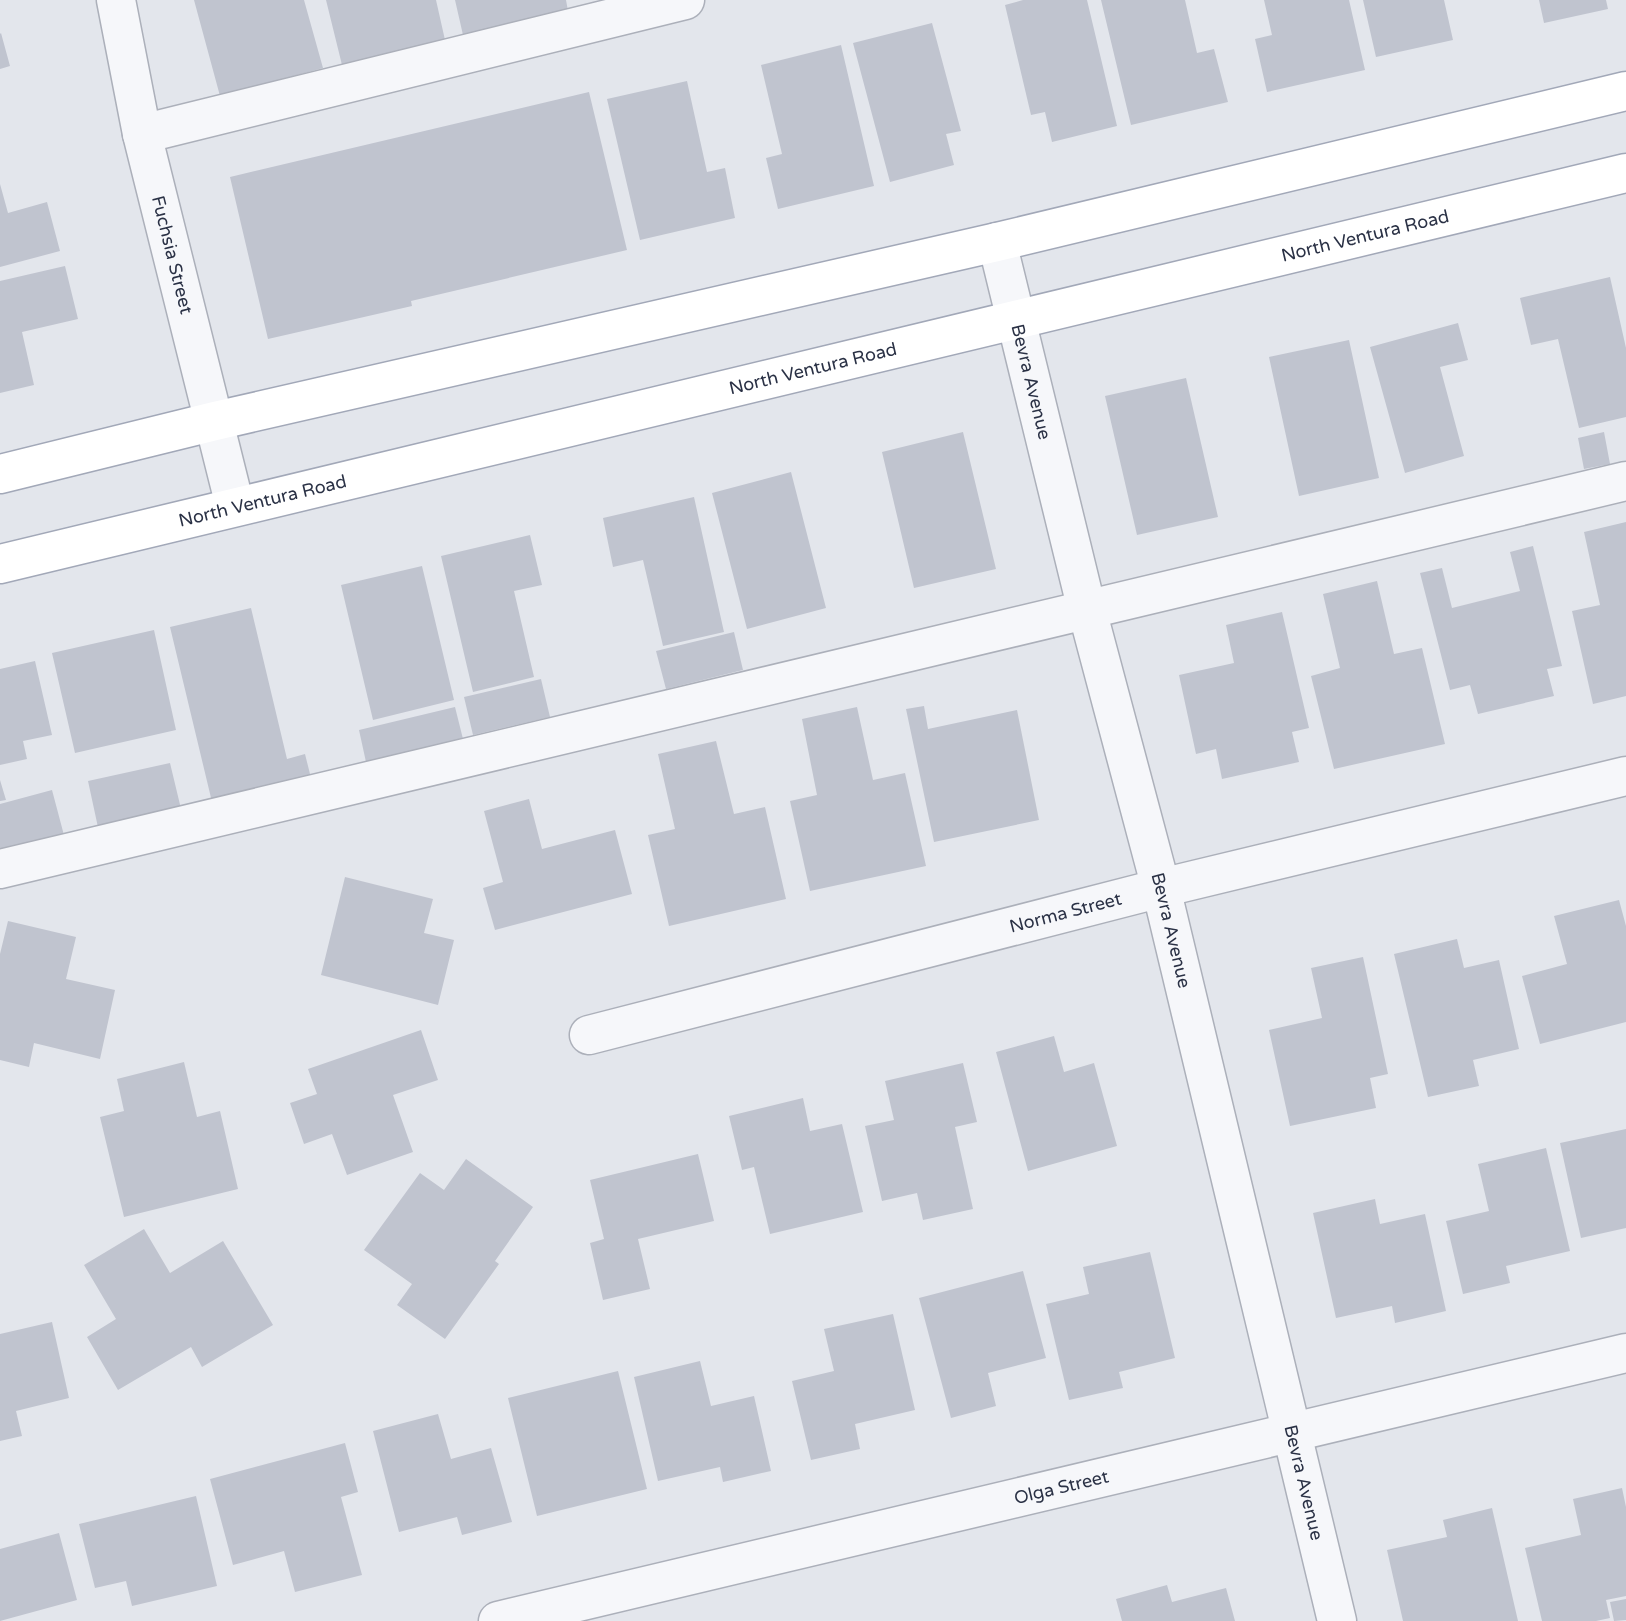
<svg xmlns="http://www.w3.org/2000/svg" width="1626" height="1621" viewBox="0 0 1626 1621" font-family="'Varela Round',sans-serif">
<rect width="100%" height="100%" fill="#e3e6ec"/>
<!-- building -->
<path fill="#c0c4cf" d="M194,0H304L323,68L220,96Z
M326,0H436L445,40L342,65Z
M455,0H566L568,11L463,35Z
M1023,0H1087L1117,126L1052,142L1045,112L1031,115L1005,5Z
M1101,0H1185L1197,53L1214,49L1228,102L1131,125Z
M1264,0H1349L1365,70L1267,92L1255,39L1272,35Z
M1363,0H1444L1453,40L1376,57Z
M1539,0H1606L1608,9L1544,23Z
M932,23L961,131L946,134L954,165L890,182L853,43Z
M1,33L10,66L0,69V34Z
M841,45L874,186L778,209L766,158L782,154L761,65Z
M687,81L707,172L725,168L735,218L640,240L607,99Z
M589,92L627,250L411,301L412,306L268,339L230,177Z
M0,184L8,213L47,202L60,251L0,267Z
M65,266L78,319L22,332L34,385L0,393V281Z
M1610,277L1626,348V417L1579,428L1558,339L1531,345L1520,298Z
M1458,323L1468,360L1440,367L1464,456L1405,473L1370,347Z
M1349,340L1379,478L1299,496L1269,357Z
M1186,378L1218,517L1137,535L1105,396Z
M963,432L996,569L914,588L882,452Z
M1604,432L1610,464L1584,469L1578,438Z
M791,472L826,608L747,629L712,493Z
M694,497L724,632L663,646L643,560L613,567L603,518Z
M1626,522V696L1593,704L1572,611L1600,605L1584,532Z
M530,535L542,585L514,591L534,677L473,692L441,556Z
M1533,546L1562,666L1547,669L1554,696L1478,714L1470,685L1450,690L1420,573L1442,568L1452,608L1520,591L1510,552Z
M422,566L454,700L373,720L341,585Z
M1377,581L1394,654L1422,648L1445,744L1334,769L1311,676L1340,668L1323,594Z
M251,608L287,759L305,754L311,778L212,802L170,627Z
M1282,612L1309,728L1292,732L1299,762L1222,779L1216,749L1196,754L1179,675L1234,663L1226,625Z
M154,630L176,730L75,753L52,653Z
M734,632L743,670L666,689L656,651Z
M35,661L52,735L23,741L27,759L0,765V669Z
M541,679L550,717L473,735L464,697Z
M924,706L928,729L1017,710L1039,820L934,842L906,709Z
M455,707L463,739L366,762L359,730Z
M857,707L873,780L905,773L926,866L810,891L790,801L817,795L802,719Z
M716,741L734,814L765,807L786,899L669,926L648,835L675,829L658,754Z
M170,763L182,813L99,832L88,781Z
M0,780L6,800L0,801Z
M52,790L65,839L0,857V804Z
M529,799L542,849L615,830L632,894L495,930L483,888L503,882L484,811Z
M345,877L433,899L424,933L454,940L438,1005L321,975Z
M1619,900L1626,926V1022L1540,1044L1522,976L1567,964L1554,916Z
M8,921L76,937L66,979L115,990L100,1059L34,1043L29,1067L0,1060V954Z
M1457,939L1464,968L1499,960L1519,1049L1473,1060L1479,1086L1428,1097L1394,954Z
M1363,957L1388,1074L1370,1078L1376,1108L1290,1126L1269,1030L1322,1018L1311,968Z
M421,1030L438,1080L393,1095L413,1152L347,1175L332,1134L304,1144L290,1103L317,1094L308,1069Z
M1054,1036L1064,1072L1094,1063L1117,1146L1028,1171L996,1052Z
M184,1062L197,1117L220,1111L238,1189L124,1217L100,1117L124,1111L117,1079Z
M963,1063L977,1122L955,1127L973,1209L923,1220L917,1193L882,1201L865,1126L894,1120L885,1081Z
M803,1098L810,1131L842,1124L863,1212L770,1234L754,1167L742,1170L729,1116Z
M1626,1129V1228L1581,1238L1560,1143Z
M1546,1148L1570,1251L1506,1266L1510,1283L1463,1294L1446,1221L1489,1211L1478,1164Z
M698,1154L714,1221L638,1239L650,1289L603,1300L590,1243L604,1239L590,1180Z
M466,1159L533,1207L495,1261L499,1264L445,1339L397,1305L412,1284L364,1250L420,1173L444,1190Z
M1375,1199L1380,1224L1425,1214L1446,1311L1395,1323L1392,1306L1336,1318L1313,1213Z
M144,1229L170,1273L223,1241L273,1325L202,1367L191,1347L118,1390L87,1337L116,1319L84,1265Z
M1150,1252L1175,1358L1119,1372L1123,1388L1069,1400L1046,1304L1089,1294L1083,1267Z
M1023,1271L1046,1358L988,1373L996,1406L951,1418L919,1298Z
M893,1314L915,1410L855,1424L860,1449L811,1460L792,1381L834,1371L824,1329Z
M52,1322L69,1398L16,1411L22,1436L0,1441V1334Z
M700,1361L711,1406L754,1396L771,1471L723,1482L720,1467L658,1481L634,1377Z
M618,1371L647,1489L537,1516L508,1398Z
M438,1414L451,1459L491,1448L512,1522L462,1535L457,1517L399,1532L373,1431Z
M345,1443L358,1492L341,1497L362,1575L295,1592L284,1551L233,1565L210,1479Z
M1622,1488L1626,1507V1596L1606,1600L1610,1618L1596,1621H1542L1525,1548L1581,1535L1573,1499Z
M196,1496L217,1586L132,1606L126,1581L95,1588L79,1524Z
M1492,1508L1518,1621H1403L1387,1550L1447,1537L1443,1520Z
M59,1533L77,1600L0,1621V1549Z
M1167,1585L1172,1602L1226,1588L1235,1621H1122L1116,1599Z
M1626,1599V1620L1614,1621L1610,1602Z"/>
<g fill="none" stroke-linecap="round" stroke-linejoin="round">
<defs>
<g id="minor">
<path id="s1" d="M116,0L142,134L235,506"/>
<path d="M142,134L685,0"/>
<path id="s2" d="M997,242L1087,610L1161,888L1337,1621"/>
<path d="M0,869L1626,481"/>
<path id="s3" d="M589,1035L1161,888L1626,776"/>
<path id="s4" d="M498,1621L1626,1353"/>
</g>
<g id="major">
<path d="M0,474L215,421L997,242L1626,91"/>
<path id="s5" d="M0,564L1626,173"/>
</g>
</defs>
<!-- minor casing -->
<use href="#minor" stroke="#acb0ba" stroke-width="41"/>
<!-- major casing -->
<use href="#major" stroke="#a2a8b8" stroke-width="41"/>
<!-- minor -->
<use href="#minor" stroke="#f6f7fa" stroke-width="38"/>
<!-- major -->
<use href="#major" stroke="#fff" stroke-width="38"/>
</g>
<g text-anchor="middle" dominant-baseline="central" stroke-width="5" stroke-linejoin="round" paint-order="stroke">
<!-- street labels -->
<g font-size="18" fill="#2a3145" stroke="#f3f5f9">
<text stroke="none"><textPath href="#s5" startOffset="1404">North Ventura Road</textPath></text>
<text stroke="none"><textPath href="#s1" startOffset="261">Fuchsia Street</textPath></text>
<text stroke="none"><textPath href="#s5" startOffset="836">North Ventura Road</textPath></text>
<text stroke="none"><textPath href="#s2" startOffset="144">Bevra Avenue</textPath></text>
<text stroke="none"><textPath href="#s5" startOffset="270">North Ventura Road</textPath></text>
<text stroke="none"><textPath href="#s3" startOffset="492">Norma Street</textPath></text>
<text stroke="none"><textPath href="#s2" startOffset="710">Bevra Avenue</textPath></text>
<text stroke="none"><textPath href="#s2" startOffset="1278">Bevra Avenue</textPath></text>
<text stroke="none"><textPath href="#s4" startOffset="579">Olga Street</textPath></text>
</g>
</g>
</svg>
